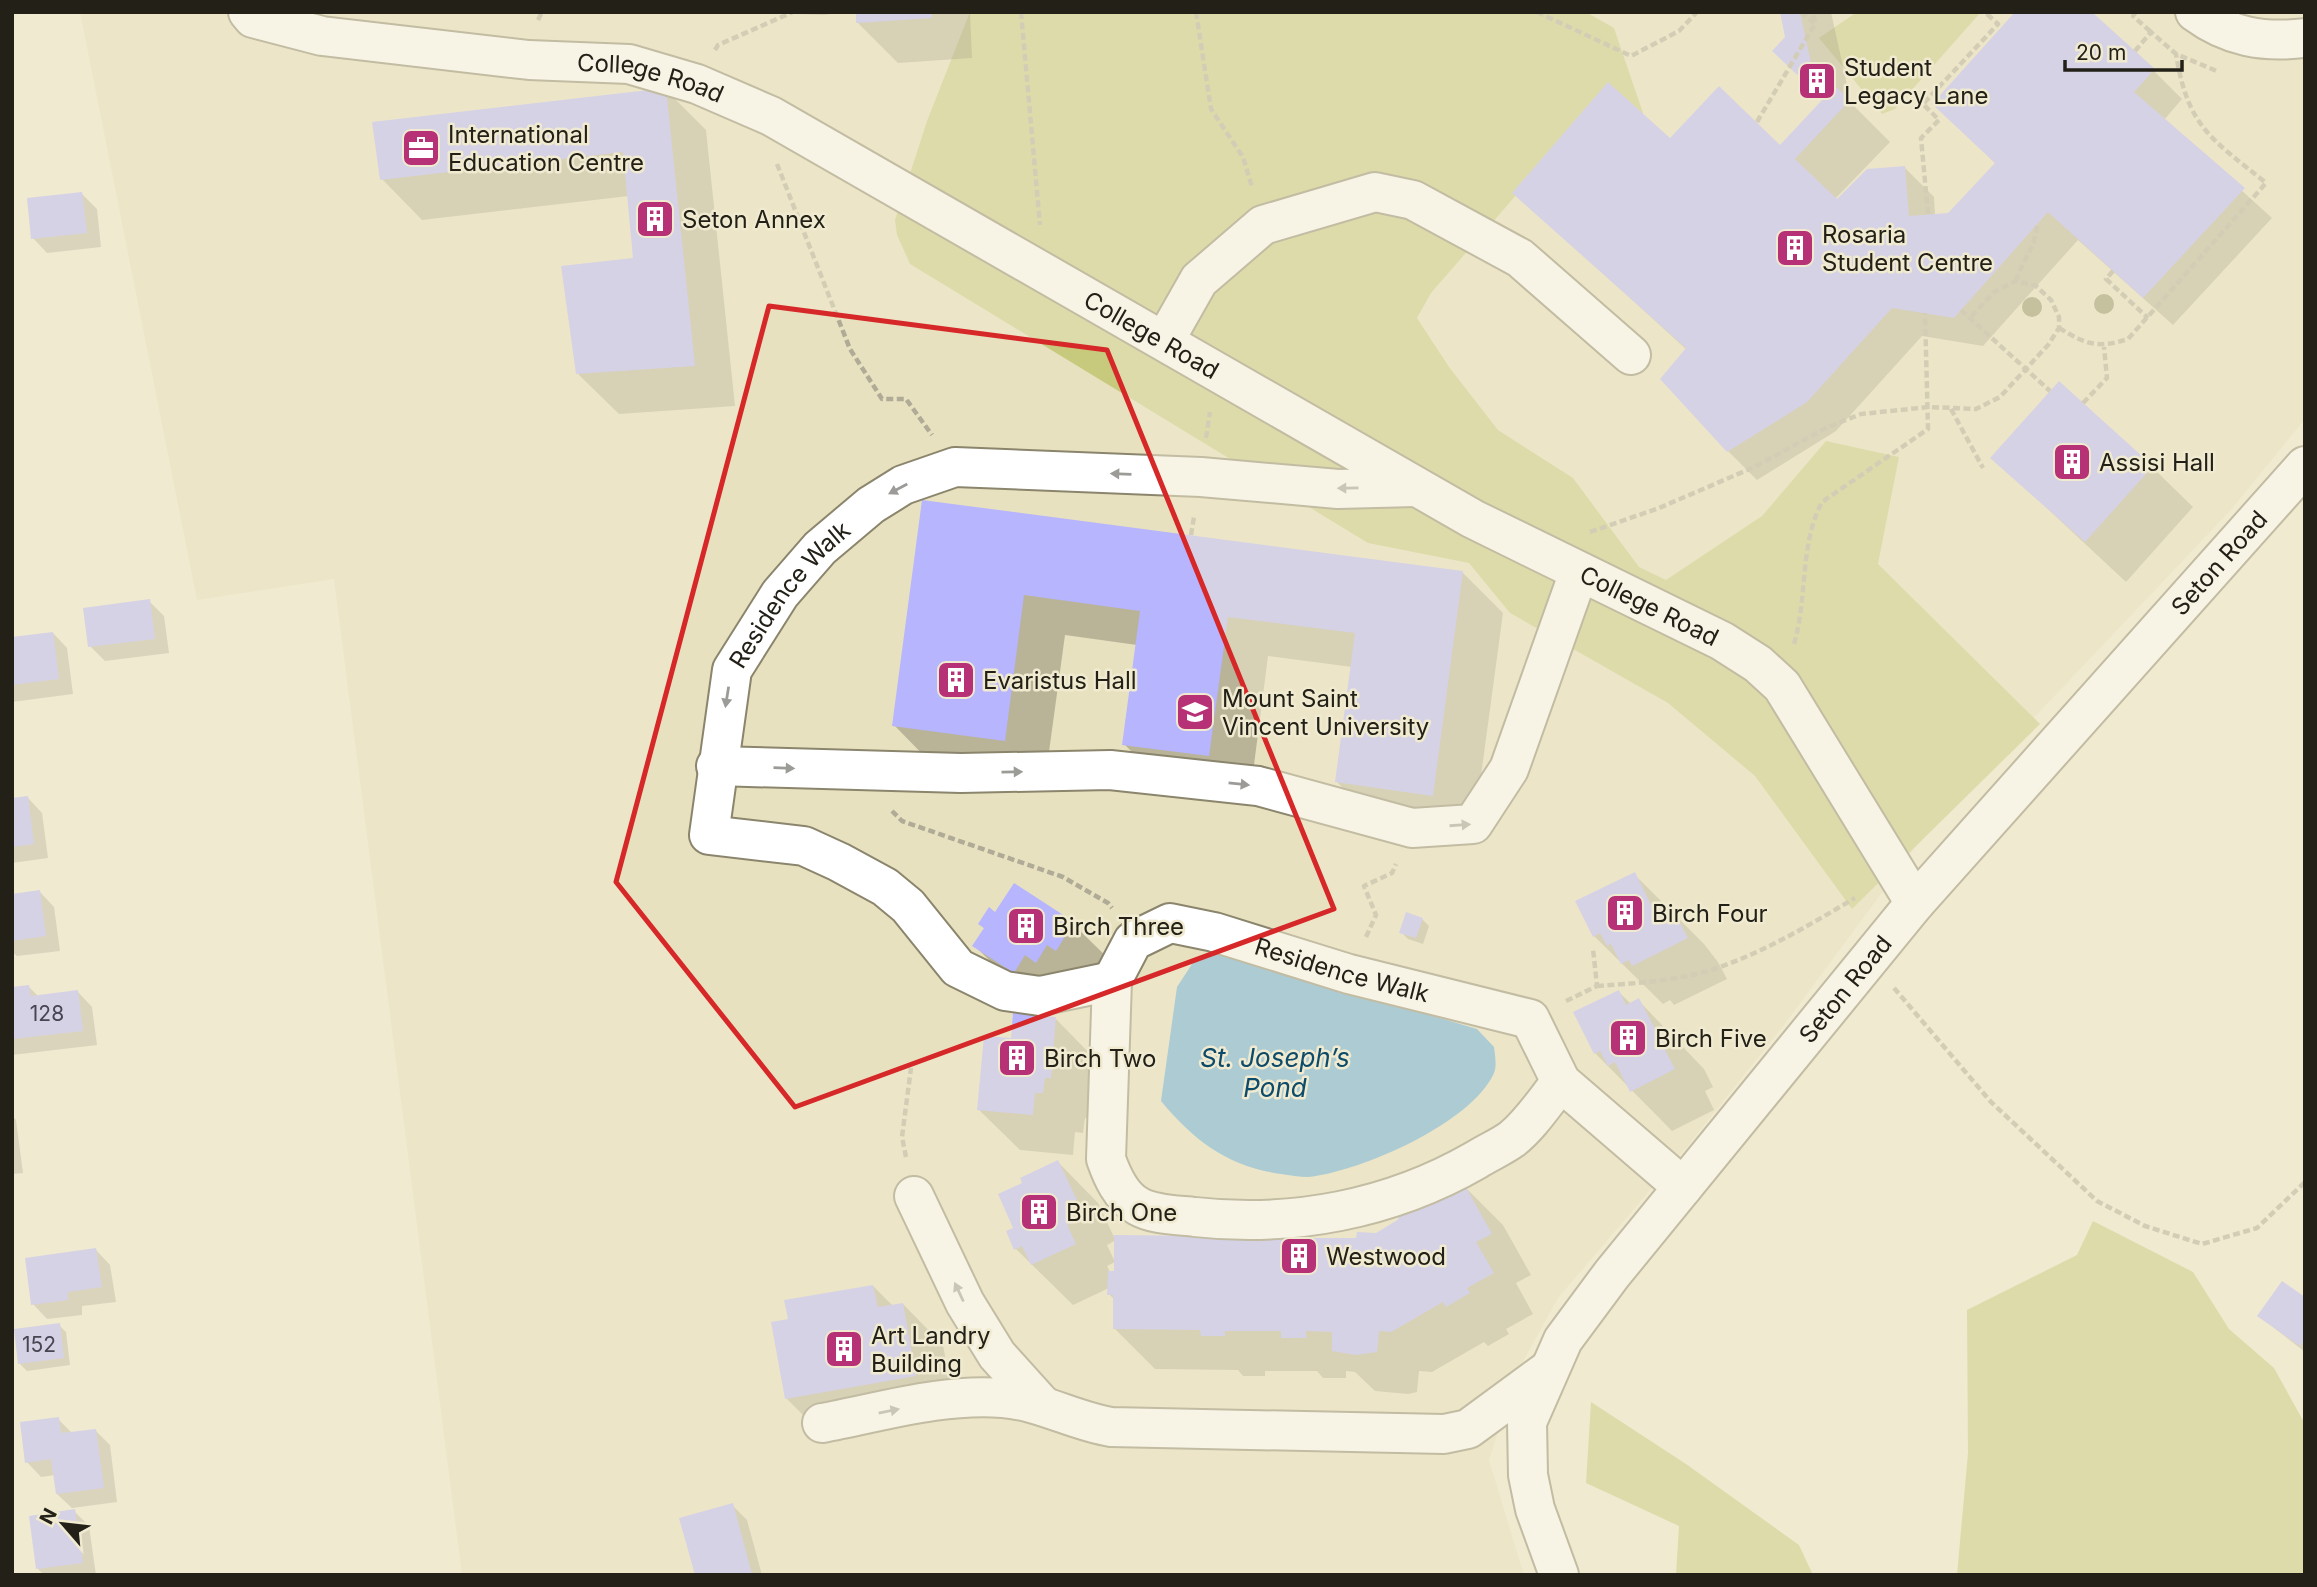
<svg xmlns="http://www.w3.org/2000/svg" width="2317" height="1587" viewBox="0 0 2317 1587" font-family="Inter,sans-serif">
<rect width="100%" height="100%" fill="#f0ead0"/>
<!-- built -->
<path fill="#e8e1bf" d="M80,12H2305V419L2230,511L1932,825L1784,1025L1686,1148L1558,1298L1520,1367L1489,1460L1524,1575H462L334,579L197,600Z"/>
<!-- green -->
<path fill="#c7ca7d" d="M970,12H1586L1614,28L1643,113L1635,183L1538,170L1431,293L1417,318L1449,367L1498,430L1573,478L1639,567L1666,580L1762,516L1826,441L1899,457L1878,564L2040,724L1852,909L1755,776L1668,703L1510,613L1469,563L1368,543L910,264L897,235L895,220L927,121Z
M1857,12H1981L1895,109L1882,114L1819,38Z
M2093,1221L2193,1272L2229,1329L2274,1368L2305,1424V1575H1957L1968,1453L1967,1310L2077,1255Z
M1591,1402L1686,1464L1799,1545L1813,1575H1676L1679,1526L1586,1483Z"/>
<!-- water -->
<path fill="#5aa7d6" d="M1207,954L1232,956L1477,1029L1494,1047C1495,1055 1497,1066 1494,1073C1472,1123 1360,1172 1308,1177C1299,1177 1290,1175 1281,1174C1229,1167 1194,1141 1161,1101L1177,987L1192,964Z"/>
<!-- shadow -->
<path fill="#0003" fill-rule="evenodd" d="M742,12H849L823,15Z
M857,12H970L972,58L898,63L857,22Z
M1782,12H1831L1851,103L1890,142L1835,199L1837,202L1905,168L1934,197L1935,215L1949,214L1996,164L1934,104L2153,70L2182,99L2164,120L2272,218L2173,325L2078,240L1983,346L1922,336L1836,431L1757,480L1728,451L1687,350L1515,193L1780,147L1825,100L1787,37Z
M665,89L706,130L735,406L619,414L578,374L635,259L629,196L422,220L382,179Z
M82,194L97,209L101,247L47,253L33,238Z
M1992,457L2152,467L2193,507L2126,582Z
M924,502L1462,572L1503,613L1473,835L1377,822L1337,782L1352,667L1268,656L1250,796L1165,785L1124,744L1137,645L1065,635L1045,781L934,766L894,725Z
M149,601L164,616L169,653L105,661L90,646Z
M53,633L67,648L73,694L12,702V639Z
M28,798L42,813L48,858L12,863V800Z
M1634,874L1704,944L1718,962L1727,979L1674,1005L1670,1000L1663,1004L1594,936Z
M1014,885L1073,924L1114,964L1015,986L974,945L985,929L980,924L995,914Z
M40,892L54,907L60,951L17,956L12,952V895Z
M1422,919L1429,926L1423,944L1408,939L1401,932Z
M29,987L39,997L78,992L92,1007L97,1045L12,1055V989Z
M1619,992L1631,1004L1639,1001L1704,1069L1713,1087L1705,1091L1714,1110L1672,1131L1595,1053Z
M1056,1019L1096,1060L1091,1118H1085L1083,1133L1075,1132L1073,1155L1020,1150L979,1110L1013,1040Z
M12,1116L16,1120L23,1173L12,1174Z
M1058,1162L1098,1203L1114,1237L1204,1238L1305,1232L1312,1239L1358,1240L1376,1234L1463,1185L1503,1225L1531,1275L1516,1283L1533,1314L1506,1329L1509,1334L1488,1346L1484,1342L1432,1372L1419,1371L1417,1392L1408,1394L1375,1391L1355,1372L1346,1371V1378H1323L1317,1371H1265V1376H1243L1238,1370L1155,1369L1115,1329V1300L1109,1294V1288L1073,1305L1016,1249V1229L1024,1184ZM1116,1240L1115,1272H1110L1107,1266L1115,1262L1107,1245Z
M96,1250L110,1265L116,1302L82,1306V1315L47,1319L33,1304Z
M873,1286L893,1306L903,1304L943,1345L956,1416L827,1439L787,1399Z
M2305,1299V1352L2259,1316Z
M59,1325L66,1332L70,1365L27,1371L20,1364Z
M58,1419L73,1434L95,1430L110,1445L117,1502L72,1508L57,1494L55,1475L41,1477L27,1462Z
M732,1505L747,1520L762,1575H697Z
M74,1511L89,1526L96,1575H44L38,1569Z"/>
<!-- building -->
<path fill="#b6b5fe" d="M856,12H932V18L856,23Z
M1780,12H1800L1811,63L1850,100L1795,159L1837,199L1867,169L1905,166L1909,216L1948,213L1995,163L1932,104L2015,12H2092L2155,69L2134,92L2245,188L2143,298L2048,212L1954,318L1892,308L1807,402L1727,452L1660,379L1686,348L1512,193L1608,82L1670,138L1719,86L1780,145L1823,99L1772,51L1785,37Z
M666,88L695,366L576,374L561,266L633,258L623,152L380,180L372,122Z
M82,192L87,233L31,239L27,198Z
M2059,381L2153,466L2085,542L1990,458Z
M922,500L1463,571L1433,796L1335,782L1355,633L1228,617L1209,756L1122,745L1140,611L1024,595L1005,741L892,726Z
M150,599L155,639L88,647L83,608Z
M53,632L59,679L12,685V637Z
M28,796L34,844L12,847V798Z
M1635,872L1652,907L1663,902L1674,921L1678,919L1688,938L1632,966L1629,960L1621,964L1611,944L1607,946L1600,933L1593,937L1575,901Z
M1014,883L1074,922L1056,951L1047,945L1036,963L1025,955L1014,973L972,946L984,928L978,924L989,907L995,912Z
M40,890L46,936L12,941V894Z
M1406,912L1423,918L1416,938L1399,933Z
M29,985L31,996L78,990L83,1031L12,1039V987Z
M1619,990L1626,1005L1639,998L1656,1031L1664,1027L1673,1046L1665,1050L1675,1069L1630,1092L1615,1062L1608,1066L1600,1051L1594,1054L1573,1012Z
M1013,1013L1056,1017L1051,1078H1045L1043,1093H1035L1033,1115L977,1110L984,1036L1011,1038Z
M1058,1160L1077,1200L1068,1204L1076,1221L1067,1225L1076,1244L1031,1265L1022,1246L1014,1250L1006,1231L1013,1228L998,1194L1022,1183L1020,1178Z
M1463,1182L1492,1234L1476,1242L1494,1273L1467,1288L1470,1293L1446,1307L1443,1302L1391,1332L1379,1331L1377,1352L1355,1355L1332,1351V1332L1306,1331V1338H1281V1331H1225V1336H1201L1200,1330L1113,1329V1295H1107L1108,1271H1114V1235L1203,1236L1305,1231V1238H1356L1357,1232L1376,1233L1399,1219L1396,1214Z
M96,1248L102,1287L68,1292V1300L31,1305L25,1258Z
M2282,1281L2305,1297V1340L2300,1346L2257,1316Z
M873,1285L878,1307L903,1303L916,1376L785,1399L771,1322L788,1319L784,1300Z
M60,1323L64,1358L18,1364L14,1329Z
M59,1417L61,1433L96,1429L104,1488L56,1494L51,1459L25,1463L20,1422Z
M733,1503L752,1574L695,1575L679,1518Z
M75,1509L83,1563L36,1569L29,1516Z"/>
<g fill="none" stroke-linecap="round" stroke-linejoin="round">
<defs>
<g id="minor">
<path id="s1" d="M248,12L253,18L322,36L529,60L629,64L697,84L771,116L1473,519L1722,641L1758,664L1782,686L1915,903"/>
<path d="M2195,12C2229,37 2263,43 2305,38"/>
<path d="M1165,340L1199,280L1263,225L1375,192L1413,200L1520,258L1631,355"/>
<path d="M716,766L961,773L1110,770L1258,786L1412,828L1473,824L1509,769L1579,572"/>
<path id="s2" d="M1112,981L1040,996L1005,991L958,968L908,906L885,887L839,862L804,846L709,835L732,670L780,594L820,548L871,505L903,485L955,467L1201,477L1338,489L1416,487"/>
<path id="s3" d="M1561,1082C1546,1100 1531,1124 1512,1139C1501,1147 1487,1153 1476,1160C1391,1209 1292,1228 1195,1217C1177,1215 1153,1215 1138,1206C1121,1197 1112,1176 1106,1159L1112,981L1133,941L1170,923L1214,932L1349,974L1530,1019L1561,1082L1683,1187"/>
<path d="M914,1196L965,1303L997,1355L1043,1406"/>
<path d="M822,1423C881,1412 943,1393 1003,1398C1041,1401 1074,1421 1111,1427L1444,1434L1468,1429L1547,1371"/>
<path id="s4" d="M1559,1575L1535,1509L1528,1475L1527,1422L1563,1340L1612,1274L1915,903L2305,466"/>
</g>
</defs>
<!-- minor casing -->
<use href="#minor" stroke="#8a856c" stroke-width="42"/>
<!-- path -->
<path stroke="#b0ab97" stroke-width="4.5" stroke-dasharray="7 3.5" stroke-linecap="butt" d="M1021,12L1040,225
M1196,12L1211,109L1243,157L1252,187
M1537,12L1631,56L1679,31L1697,12
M1801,12L1814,23
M2136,12L2133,16L2151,32
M538,20L542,12
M715,50L718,45L793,12
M2135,51L2151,32L2176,54L2219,72
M1757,122L1815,24L1813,12
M777,164L850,349L882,399H906L932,435
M1928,214L1921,138L1939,120L1923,104L1998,24L1988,15L1990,12
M2113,271L2106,279L2148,318
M2016,281C2023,257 2035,251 2037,225
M1961,310L2050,391
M2059,328C2086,344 2097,349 2128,339L2266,183C2211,138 2188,128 2176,54
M2083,403L2107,378L2104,347
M1951,409L1983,468
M1206,438L1210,412
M1590,532L1659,508L1752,468L1828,427L1861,414L1929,407L1976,409L2000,397L2048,345L2059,328V317L2051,300L2036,286L2016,281L1994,292L1970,318
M1191,535L1194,517
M1794,644C1808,597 1799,546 1822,502L1928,429L1925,313
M892,811L902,821L1063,877L1108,903L1112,908
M1366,937L1376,915L1364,886L1392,873L1396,864
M1597,986C1638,983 1681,981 1720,967C1768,950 1811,924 1855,898
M1894,988L1991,1102L2097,1201L2145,1226L2202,1244L2257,1228L2305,1182
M1566,1001L1597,986L1593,949
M906,1157L902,1137L911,1068"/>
<!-- minor -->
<use href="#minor" stroke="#fff" stroke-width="38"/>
</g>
<!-- trees -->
<g fill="#918f60">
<circle cx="2104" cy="304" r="10"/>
<circle cx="2032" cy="307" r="10"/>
</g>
<!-- one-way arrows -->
<defs><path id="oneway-solid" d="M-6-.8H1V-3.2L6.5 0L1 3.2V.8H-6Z" transform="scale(1.75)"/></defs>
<g fill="#9c9b97">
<use href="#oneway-solid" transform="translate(1121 474) rotate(-178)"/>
<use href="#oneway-solid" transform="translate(1348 488) rotate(179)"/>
<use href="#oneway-solid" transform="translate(898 489) rotate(152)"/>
<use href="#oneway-solid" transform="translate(727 697) rotate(99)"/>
<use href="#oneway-solid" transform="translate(784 768) rotate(2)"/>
<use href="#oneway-solid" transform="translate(1012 772) rotate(-1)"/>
<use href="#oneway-solid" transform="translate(1239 784) rotate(6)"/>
<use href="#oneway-solid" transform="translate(1460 825) rotate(-4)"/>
<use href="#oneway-solid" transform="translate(959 1292) rotate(-115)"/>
<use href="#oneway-solid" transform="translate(889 1411) rotate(-11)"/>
</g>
<!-- marked area -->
<path d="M0 0H2317V1587H0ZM769,306L1107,350L1334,909L795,1107L616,882Z" fill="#f0ead0" fill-opacity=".55" fill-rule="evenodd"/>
<path fill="none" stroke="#d62828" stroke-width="5" stroke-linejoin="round" d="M769,306L1107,350L1334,909L795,1107L616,882Z"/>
<!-- icons -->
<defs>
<symbol id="building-square" viewBox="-11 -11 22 22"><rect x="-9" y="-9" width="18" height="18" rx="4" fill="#b63176" stroke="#f0ead0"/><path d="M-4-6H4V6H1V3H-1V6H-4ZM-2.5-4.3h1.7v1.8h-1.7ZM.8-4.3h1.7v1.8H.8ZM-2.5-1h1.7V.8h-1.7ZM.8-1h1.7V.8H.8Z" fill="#fff"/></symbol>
<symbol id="office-square" viewBox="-11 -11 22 22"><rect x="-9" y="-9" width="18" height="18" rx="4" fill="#b63176" stroke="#f0ead0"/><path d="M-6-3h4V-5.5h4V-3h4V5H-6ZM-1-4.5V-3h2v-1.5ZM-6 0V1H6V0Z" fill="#fff"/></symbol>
<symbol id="university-square" viewBox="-11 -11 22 22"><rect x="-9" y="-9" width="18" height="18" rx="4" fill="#b63176" stroke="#f0ead0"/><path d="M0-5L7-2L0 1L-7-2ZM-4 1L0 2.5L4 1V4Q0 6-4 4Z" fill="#fff"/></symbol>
</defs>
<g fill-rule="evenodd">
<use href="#building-square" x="1795" y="59" width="44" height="44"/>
<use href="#office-square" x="399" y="126" width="44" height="44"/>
<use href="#building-square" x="633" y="197" width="44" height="44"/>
<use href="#building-square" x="1773" y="226" width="44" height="44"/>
<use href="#building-square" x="2050" y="440" width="44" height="44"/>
<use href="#building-square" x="934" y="658" width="44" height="44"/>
<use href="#university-square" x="1173" y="690" width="44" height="44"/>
<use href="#building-square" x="1603" y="891" width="44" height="44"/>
<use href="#building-square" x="1004" y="904" width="44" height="44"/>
<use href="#building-square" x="1606" y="1016" width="44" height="44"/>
<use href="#building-square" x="995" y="1036" width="44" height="44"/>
<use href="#building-square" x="1017" y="1190" width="44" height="44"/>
<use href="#building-square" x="1277" y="1234" width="44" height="44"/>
<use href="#building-square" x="822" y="1327" width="44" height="44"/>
</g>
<g text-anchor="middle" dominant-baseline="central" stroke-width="5" stroke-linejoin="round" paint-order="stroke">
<!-- number labels -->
<g font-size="21" fill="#474551">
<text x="47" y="1013">128</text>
<text x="39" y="1344">152</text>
</g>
<!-- poi labels -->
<g font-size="24" fill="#222017" stroke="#f0ead0" text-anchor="start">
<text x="1844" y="67">Student<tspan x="1844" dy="28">Legacy Lane</tspan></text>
<text x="448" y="134">International<tspan x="448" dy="28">Education Centre</tspan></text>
<text x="682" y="219">Seton Annex</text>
<text x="1822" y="234">Rosaria<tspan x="1822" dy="28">Student Centre</tspan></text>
<text x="2099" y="462">Assisi Hall</text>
<text x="983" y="680">Evaristus Hall</text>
<text x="1222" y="698">Mount Saint<tspan x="1222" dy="28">Vincent University</tspan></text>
<text x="1652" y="913">Birch Four</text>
<text x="1053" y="926">Birch Three</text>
<text x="1655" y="1038">Birch Five</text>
<text x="1044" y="1058">Birch Two</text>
<text x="1066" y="1212">Birch One</text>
<text x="1326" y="1256">Westwood</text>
<text x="871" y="1335">Art Landry<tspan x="871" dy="28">Building</tspan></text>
</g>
<!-- street labels -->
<g font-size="24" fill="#222017" stroke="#f0ead0">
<text stroke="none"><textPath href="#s1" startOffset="411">College Road</textPath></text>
<text stroke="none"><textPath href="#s1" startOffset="978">College Road</textPath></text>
<text stroke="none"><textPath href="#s4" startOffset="1265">Seton Road</textPath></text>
<text stroke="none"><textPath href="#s2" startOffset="719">Residence Walk</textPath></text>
<text stroke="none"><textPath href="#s1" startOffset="1545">College Road</textPath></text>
<text stroke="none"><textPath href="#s3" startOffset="968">Residence Walk</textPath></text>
<text stroke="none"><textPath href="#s4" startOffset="698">Seton Road</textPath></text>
</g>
<!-- water labels -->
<g font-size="26" font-style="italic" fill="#0d4b6b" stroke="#f0ead0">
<text x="1275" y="1057">St. Joseph’s<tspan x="1275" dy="30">Pond</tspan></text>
</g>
</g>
<!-- border -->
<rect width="2317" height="1587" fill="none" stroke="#222017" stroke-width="28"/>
<!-- north arrow -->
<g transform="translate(63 1524) rotate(298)" stroke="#f0ead0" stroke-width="5" paint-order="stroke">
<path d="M0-5L12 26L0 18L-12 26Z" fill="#222017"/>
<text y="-10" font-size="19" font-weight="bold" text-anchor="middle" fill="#222017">N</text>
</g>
<!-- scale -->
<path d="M2065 60v10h117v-10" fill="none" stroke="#222017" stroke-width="3.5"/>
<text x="2076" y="60" font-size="21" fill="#222017" stroke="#f0ead0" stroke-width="5" paint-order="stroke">20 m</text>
</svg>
